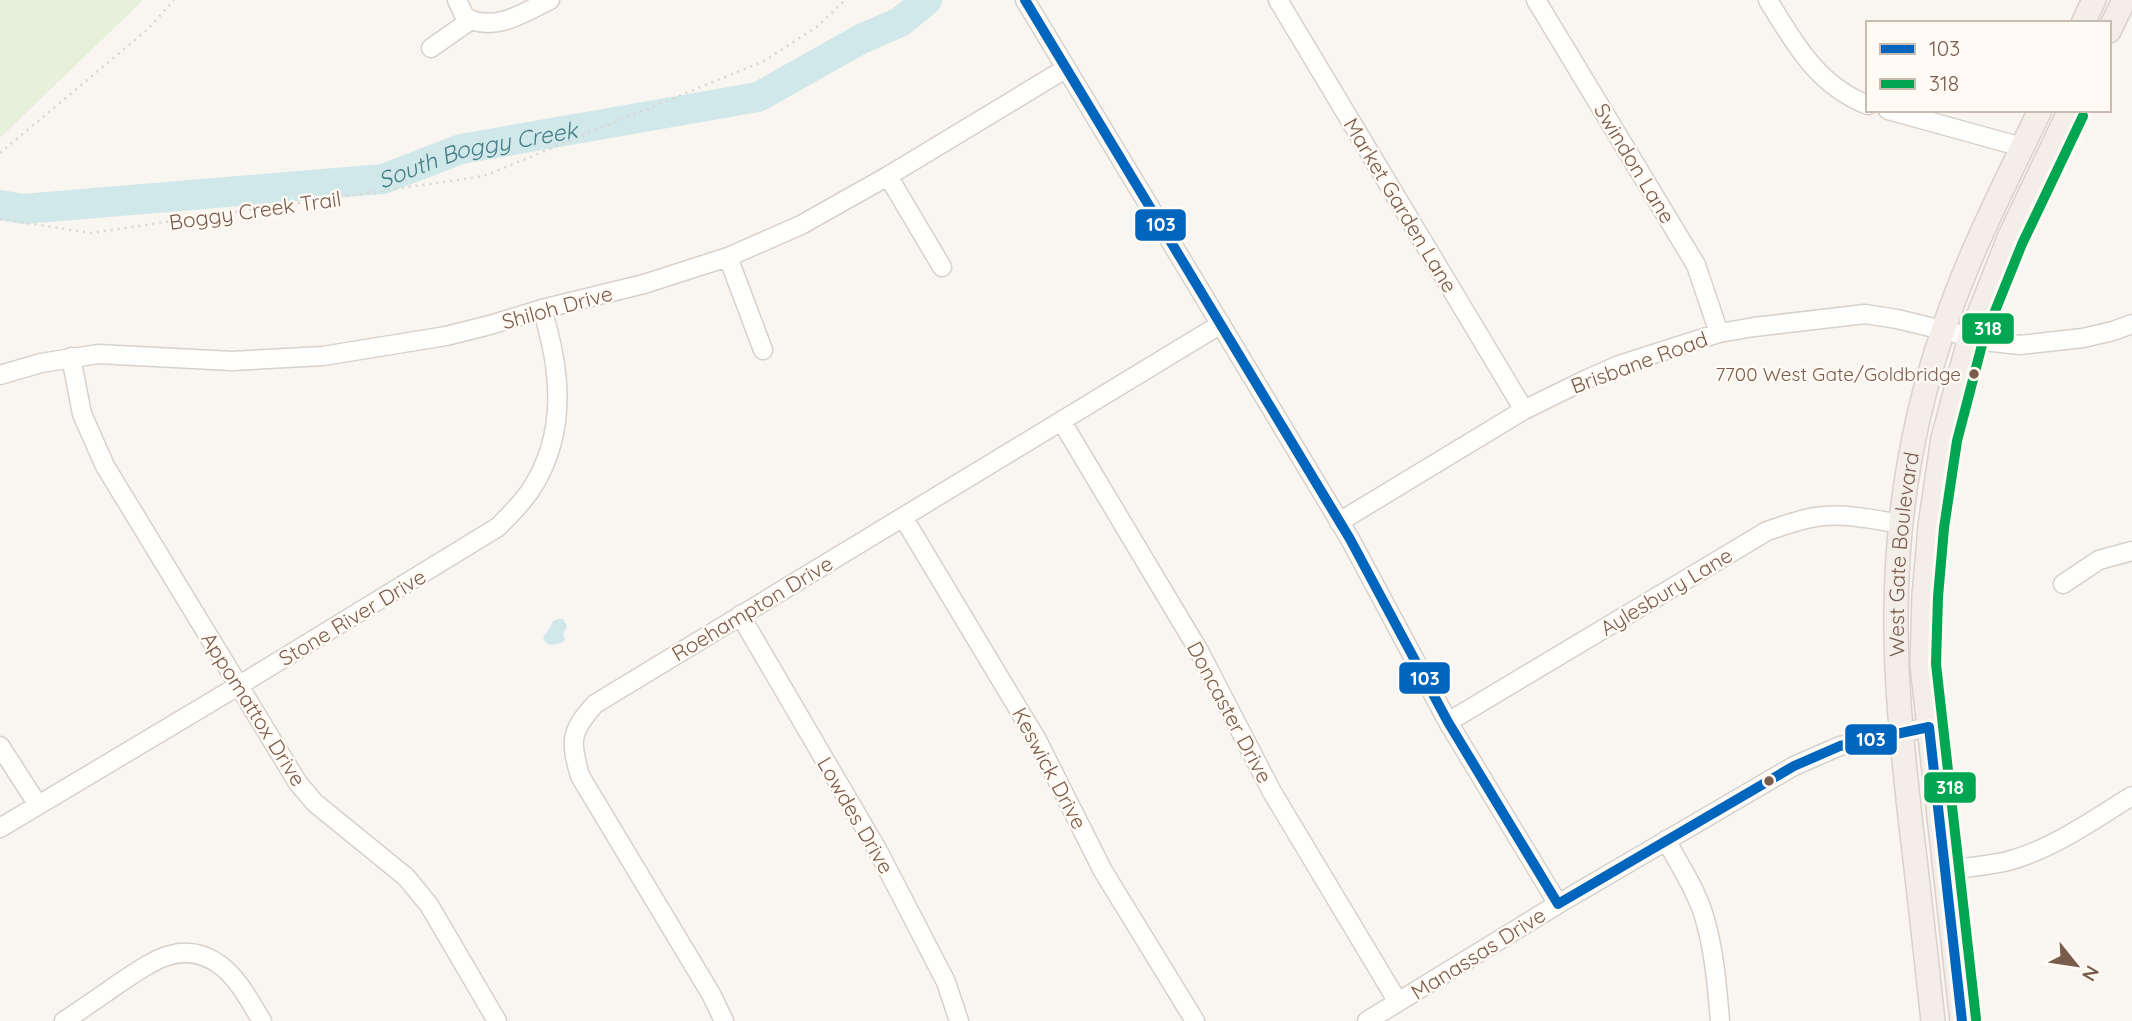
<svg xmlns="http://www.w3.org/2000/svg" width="2132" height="1021" viewBox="0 0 2132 1021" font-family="Quicksand,sans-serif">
<rect width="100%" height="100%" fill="#f9f5f0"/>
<!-- green -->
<path fill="#e7f0db" d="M0,0H143L0,138Z"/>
<!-- water -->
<path fill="#d0e8ea" d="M559,619H563L567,626L563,634L565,640L561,643L550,645L545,642L543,637L550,628L553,621Z"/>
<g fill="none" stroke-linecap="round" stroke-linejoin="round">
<!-- river -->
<path stroke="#d0e8ea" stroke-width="30" id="s1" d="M0,205L23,209L383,179L461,149L758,97L861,39L900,22L927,0"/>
<defs>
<path id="minor" d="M457,0L464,15L471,20
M1025,0L1350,539L1448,722L1558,904
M1278,0L1524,410
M1536,0L1696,265L1719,333
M1768,0C1794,43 1818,86 1868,105
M431,48L471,20C500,30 524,12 550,0
M1888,110L2022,147
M888,176L942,267
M728,257L763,350
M71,357L82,414L105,466L298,783L315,803L406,877L429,905L497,1021
M0,375L41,363L98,354L232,361L323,356L446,336L490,325L542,309L644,284L728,257L801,225L888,176L1065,69
M1062,422L1199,651L1272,792L1398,1002
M903,517L1037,740L1103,871L1195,1021
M1339,522L1524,410L1587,379L1619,365L1719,333L1754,327L1865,314L1897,319L1992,342L2020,345L2083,338L2113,331L2132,324
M2063,584L2099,560L2132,551
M740,615L877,849L946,982L959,1021
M1448,722L1767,531C1786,525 1805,517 1825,516C1850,514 1876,520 1901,524
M0,746L38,805
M0,828L238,686L498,527C509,516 521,504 530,491C568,434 561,370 542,309
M1666,840C1679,864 1695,888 1703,913C1714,947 1717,985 1720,1021
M1944,871C1965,867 1988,866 2008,861C2053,849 2093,820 2132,796
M64,1021C82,1009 100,997 118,984C150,963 182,937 220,965C239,979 250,1002 262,1021
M724,1021L711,994L580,776C570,741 570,732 595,704L1221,324
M1367,1021L1558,904L1794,766L1840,746L1929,727"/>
<g id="major">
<path d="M2083,23L2094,0"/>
<path d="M2109,31L2124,0"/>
<path id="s2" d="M1933,1021C1926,956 1919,891 1911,826C1903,754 1895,682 1896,609C1897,515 1913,418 1944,328C1969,253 2006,182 2040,110"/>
<path d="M1962,1021L1922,665L1924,596L1930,526L1943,438L1970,337L2009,238L2070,110"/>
</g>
</defs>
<!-- minor casing -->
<use href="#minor" stroke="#d7d1cb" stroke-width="21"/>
<!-- major casing -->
<use href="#major" stroke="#dad1cc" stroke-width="26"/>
<!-- path -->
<path stroke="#dcd5d0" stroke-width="2.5" stroke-dasharray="2 5" stroke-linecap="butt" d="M0,153L148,29L174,0
M0,219L91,233L484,176L764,61L818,26L845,0"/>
<!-- minor -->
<use href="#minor" stroke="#fefefd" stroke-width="18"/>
<!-- major -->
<use href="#major" stroke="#f3eee8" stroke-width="23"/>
<defs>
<path id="bus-1" d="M1025,0L1350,539L1448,722L1558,904
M1558,904L1794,766L1840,746L1929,727L1962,1021"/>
<path id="bus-2" d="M1976,1019L1936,664L1938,597L1944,528L1957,441L1983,341L2022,244L2083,116"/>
</defs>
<!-- bus-1 casing -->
<use href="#bus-1" stroke="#fffaf3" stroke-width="16"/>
<!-- bus-2 casing -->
<use href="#bus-2" stroke="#fffaf3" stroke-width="16"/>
<!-- bus-1 -->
<use href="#bus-1" stroke="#0065bd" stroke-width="10"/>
<!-- bus-2 -->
<use href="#bus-2" stroke="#00a651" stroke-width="10"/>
</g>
<!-- markers -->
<g fill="#7a5c4d" stroke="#fffaf3" stroke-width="2.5">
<circle cx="1974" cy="374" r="6"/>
<circle cx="1769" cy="781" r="6"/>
</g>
<g text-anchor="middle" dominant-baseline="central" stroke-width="5" stroke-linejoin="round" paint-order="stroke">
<!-- bus labels -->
<g font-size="19" fill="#7a5c4d" stroke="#fffaf3" text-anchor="end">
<text x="1961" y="374">7700 West Gate/Goldbridge</text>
</g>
<!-- street labels -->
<g font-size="21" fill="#7a5c4d" stroke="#fffaf3">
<text transform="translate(1635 163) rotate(59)">Swindon Lane</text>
<text transform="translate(1401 205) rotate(59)">Market Garden Lane</text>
<text transform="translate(255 210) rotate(-8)">Boggy Creek Trail</text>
<text transform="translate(557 307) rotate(-15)">Shiloh Drive</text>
<text transform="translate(1639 362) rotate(-20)">Brisbane Road</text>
<text stroke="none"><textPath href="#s2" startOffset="469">West Gate Boulevard</textPath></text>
<text transform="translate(1666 591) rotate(-31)">Aylesbury Lane</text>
<text transform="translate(752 608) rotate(-31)">Roehampton Drive</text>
<text transform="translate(352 617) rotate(-31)">Stone River Drive</text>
<text transform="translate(254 709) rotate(58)">Appomattox Drive</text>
<text transform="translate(1230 712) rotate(62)">Doncaster Drive</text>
<text transform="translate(1050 768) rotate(62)">Keswick Drive</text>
<text transform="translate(856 815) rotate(60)">Lowdes Drive</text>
<text transform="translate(1478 953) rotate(-32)">Manassas Drive</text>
</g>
<!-- water labels -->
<g font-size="23" font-style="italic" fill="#437c86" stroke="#fffaf3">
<text stroke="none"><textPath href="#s1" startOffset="483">South Boggy Creek</textPath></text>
</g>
</g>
<g stroke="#fffaf3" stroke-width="2.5">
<rect x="1134" y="208" width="53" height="34" rx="7" fill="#0065bd"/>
<rect x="1961" y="312" width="54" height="33" rx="7" fill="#00a651"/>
<rect x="1398" y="661" width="53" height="34" rx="7" fill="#0065bd"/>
<rect x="1844" y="723" width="54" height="33" rx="7" fill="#0065bd"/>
<rect x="1923" y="771" width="54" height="33" rx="7" fill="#00a651"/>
</g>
<g font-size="19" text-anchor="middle" font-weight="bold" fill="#fff">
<text x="1161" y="231">103</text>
<text x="1988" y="335">318</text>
<text x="1425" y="685">103</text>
<text x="1871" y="746">103</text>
<text x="1950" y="794">318</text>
</g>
<!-- legend -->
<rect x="1866" y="21" width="245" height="91" fill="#fffaf3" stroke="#cabbb1" stroke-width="2"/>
<rect x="1880" y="44" width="35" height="10" fill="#0065bd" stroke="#cabbb1" stroke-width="2"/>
<text x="1929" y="56" font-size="21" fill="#7a5c4d">103</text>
<rect x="1880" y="79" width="35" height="10" fill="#00a651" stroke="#cabbb1" stroke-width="2"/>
<text x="1929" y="91" font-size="21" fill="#7a5c4d">318</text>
<!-- north arrow -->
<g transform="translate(2076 965) rotate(120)" stroke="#fffaf3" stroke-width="5" paint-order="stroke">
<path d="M0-5L12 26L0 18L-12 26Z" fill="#7a5c4d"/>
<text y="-10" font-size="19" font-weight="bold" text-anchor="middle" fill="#7a5c4d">N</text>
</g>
</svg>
